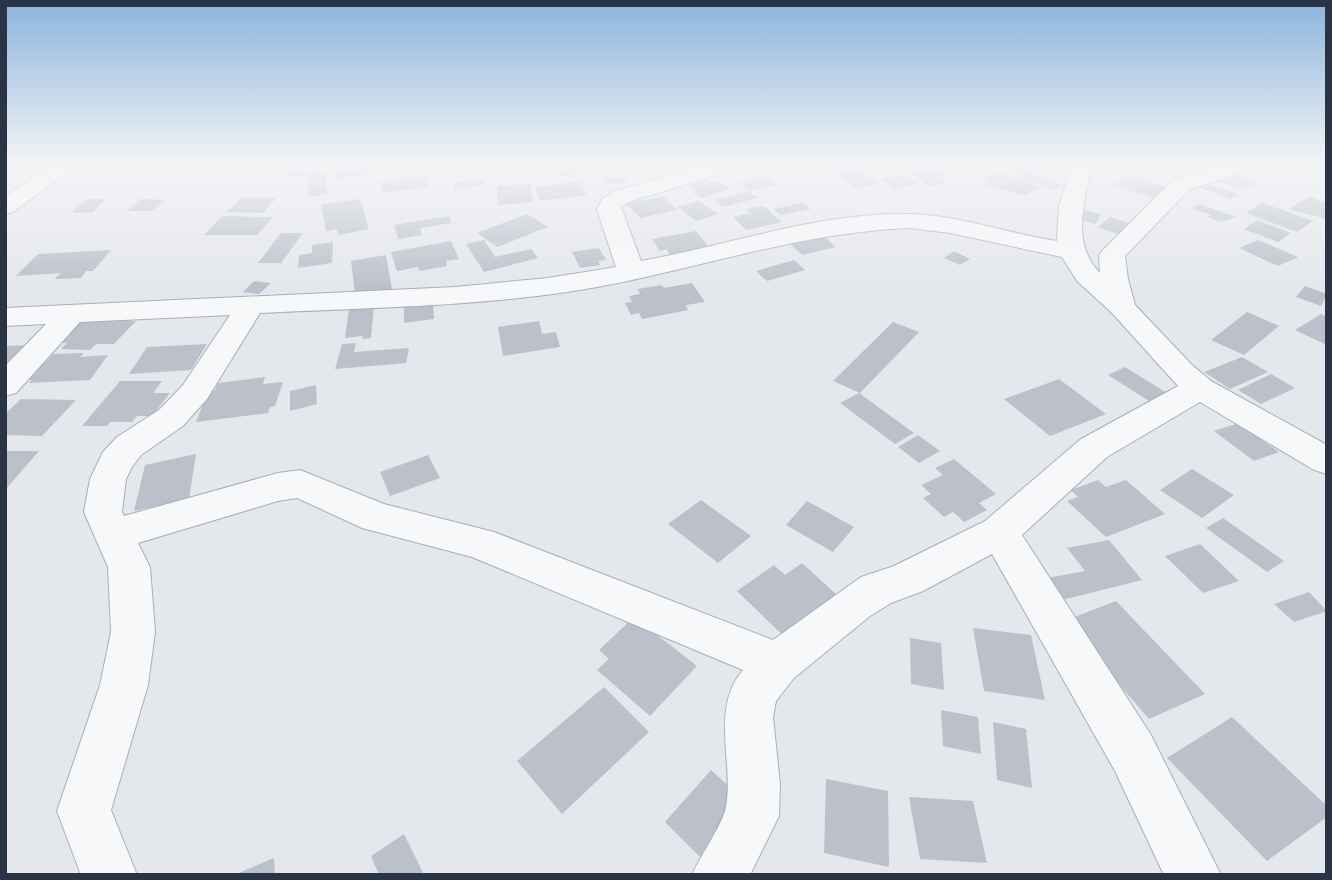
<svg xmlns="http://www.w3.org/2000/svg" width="1332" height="880" viewBox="0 0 1332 880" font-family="Arial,sans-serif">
<rect width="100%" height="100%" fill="#e4e7ec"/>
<!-- building -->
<path fill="#bbc0ca" d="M5,165H24L5,177Z
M390,165H428V166L391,171Z
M444,165H481V167L444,169Z
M862,165H883L890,170L873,173Z
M922,165H931L949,176L939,178L947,183L931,187L902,168Z
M1019,165H1061L1026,172L1063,185L1053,190L1016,176L1024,172L1018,173L1006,167Z
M366,167V175L334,179V171Z
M579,168L582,174L561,176L559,170Z
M860,168L880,184L855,188L835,172Z
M306,170V176L284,178L289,172Z
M325,170L327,194L308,197V172Z
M999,171L1040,187L1024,196L985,185L989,183L982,180Z
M1233,171L1243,176L1259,182L1243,189L1211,179Z
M904,174L919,183L895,189L880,179Z
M1131,175L1174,190L1158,200L1113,185Z
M427,176L429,187L382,193L381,182Z
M767,176L778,184L749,191L739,183Z
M625,177L626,183L605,184V178Z
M484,179L486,185L455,189L454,183Z
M707,179L713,183L720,182L731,189L701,198L692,192L696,190L688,185Z
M580,181L587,195L540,201L535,187Z
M1201,181L1239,194L1231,199L1192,185Z
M531,184L533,202L498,205L497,186Z
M748,191L758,198L723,207L714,200Z
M663,196L677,210L640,218L627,204Z
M242,197L276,198L263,213L227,212Z
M1309,197L1327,203V219L1289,209Z
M86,199H106L93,212L72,213Z
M141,199L165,200L152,211H127Z
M360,199L369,229L339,235L337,229L326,231L321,205Z
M699,201L718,214L696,221L678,207Z
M803,203L811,209L781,215L773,209Z
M1262,203L1313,221L1297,232L1246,213Z
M1199,204L1236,217L1221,222L1207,217L1211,215L1192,208Z
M764,206L782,222L746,230L733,217L751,213L746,209Z
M1086,210L1101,214L1096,224L1079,220Z
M527,214L548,227L497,247L477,233Z
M222,216L273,217L257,235H204Z
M449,216L452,223L420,228L422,235L398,239L394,225Z
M1110,217L1135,225L1123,236L1098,227Z
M1257,220L1291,233L1278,242L1244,229Z
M696,231L710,248L670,255L666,249L660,251L652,239Z
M819,232L836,247L802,255L785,239Z
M281,233H303L281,263H258Z
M484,240L495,257L531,249L538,258L484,272L466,244Z
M1258,240L1298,257L1278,266L1239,248Z
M451,241L459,259L446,261L447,266L420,271L418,267L397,271L391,252Z
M333,242L332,263L298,268L299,255L312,253V245Z
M599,248L606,260L598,261L600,265L580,268L572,252Z
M111,250L93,271H86L81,278L55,279L61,273L16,276L38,254Z
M954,251L970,259L960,265L944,258Z
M386,255L392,289L355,295L351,261Z
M794,260L805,270L767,281L756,271Z
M254,281L271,283L259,294L243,292Z
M692,283L705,302L686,305L688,310L642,319L639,313L631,315L625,303L632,302L629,296L640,294L638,289L661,285L664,288Z
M1305,286L1327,294L1321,306L1296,297Z
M433,303L434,319L404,323V307Z
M374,306L371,338L362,339L363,336L345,338L349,309Z
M1247,312L1279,326L1244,355L1211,340Z
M1321,314L1327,317V345L1295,330Z
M76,321H136L114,344H96L90,350L61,349L67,343H53Z
M539,321L542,334L556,332L560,347L503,356L498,327Z
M893,322L919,332L860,393L833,381Z
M356,343L354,352L409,348L406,363L335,369L342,344Z
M207,344L191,370L129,374L147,347Z
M29,345L5,371V346Z
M84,353L80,357L108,355L90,380L29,383L32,380H26L42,362L47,361L53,354Z
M1242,357L1268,372L1230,389L1204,372Z
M1125,367L1167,393L1149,401L1108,375Z
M1271,374L1295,388L1261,404L1238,390Z
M265,377L263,384L283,382L275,406L270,407L268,413L196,422L208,391L215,390L218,383Z
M1059,379L1106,414L1050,436L1004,399Z
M120,381H162L153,393H170L152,416H137L132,422H110L107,426H82Z
M316,385L317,404L290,411V391Z
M859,393L914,433L895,444L840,403Z
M21,399L76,400L42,436L5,435V414Z
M1239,423L1279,452L1254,461L1214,431Z
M918,435L940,451L919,463L898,447Z
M5,451H39L5,490Z
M196,454L189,499L134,511L145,465Z
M428,455L440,478L390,496L380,472Z
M954,459L996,494L979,503L987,510L964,522L953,512L944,517L923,498L931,494L921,485L943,475L935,468Z
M1192,469L1234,495L1202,518L1160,490Z
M1098,480L1106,487L1126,480L1165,514L1106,537L1067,501L1078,497L1071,490Z
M701,500L751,536L718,563L668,524Z
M807,501L854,527L833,552L786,525Z
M1223,518L1284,561L1267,572L1206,528Z
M1109,540L1142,580L1058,601L1042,579L1085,571L1067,548Z
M1200,544L1239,581L1203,593L1165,556Z
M802,563L849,606L796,648L737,591L774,565L785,575Z
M1309,592L1327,611L1294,622L1274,604Z
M1116,601L1205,694L1149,719L1064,621Z
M634,617L697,666L650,716L597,670L609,659L599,650Z
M973,628L1031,635L1045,700L984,691Z
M910,638L941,643L944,690L911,684Z
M604,687L649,732L562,814L517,761Z
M941,710L978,717L981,754L943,746Z
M1232,717L1327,806V817L1267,861L1167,758Z
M993,722L1026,729L1032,788L997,780Z
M711,770L749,805L703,860L665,822Z
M826,779L888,791L889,867L824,853Z
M909,797L973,801L987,863L920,859Z
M404,834L424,875H379L371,856Z
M274,858L275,875H234Z"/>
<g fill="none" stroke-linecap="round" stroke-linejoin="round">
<defs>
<path id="minor" d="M52,165H77L13,212L5,214V196Z
M694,165H715L718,169L713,176L629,202L621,207L641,261C730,245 819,212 910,214C960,215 1008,234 1057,241L1059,207L1071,165H1092C1085,201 1070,242 1100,273L1099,255L1103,250L1173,180L1222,165H1252L1250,170L1189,190L1125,256L1128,279L1135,305L1192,365L1211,381L1327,445V474L1314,470L1200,402L1107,457L1022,535L1151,735L1221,875H1164L1115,771L992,554L923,591L891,603L870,616L794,678L776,701L773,717L780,784L779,816L750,875H692C700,856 723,824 726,807C734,763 710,708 743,670L472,557L362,528L297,498L278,501L138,543L150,567L155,632L148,685L111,810L137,875H81L57,811L100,685L111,632L108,567L84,512L90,479L103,452L117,437L159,410L183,385L230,315L80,322L16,393L5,396V366L46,324L5,326V308L455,287L548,278L616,267L597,210L602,199L613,192L695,167ZM909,228L950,233L1062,257L1077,281L1112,313L1178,386L1081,439L985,521L894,566L861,577L773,640L494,532L384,504L300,470L278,473L124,516L122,512L126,479L132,467L141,455L183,426L207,399L260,313C381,307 504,307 623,282C718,262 811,232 909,228Z"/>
</defs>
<!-- minor casing -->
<use href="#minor" stroke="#a9aeb7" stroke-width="2"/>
<!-- minor -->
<use href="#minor" fill="#f7f8fa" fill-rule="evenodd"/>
</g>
<!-- sky -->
<linearGradient id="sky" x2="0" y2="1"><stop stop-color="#8bb4dd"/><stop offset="0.57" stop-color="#f3f4f6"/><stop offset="1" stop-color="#f3f4f6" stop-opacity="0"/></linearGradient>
<rect width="1332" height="288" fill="url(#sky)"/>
<!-- border -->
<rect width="1332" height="880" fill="none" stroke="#2b3445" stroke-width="14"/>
</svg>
